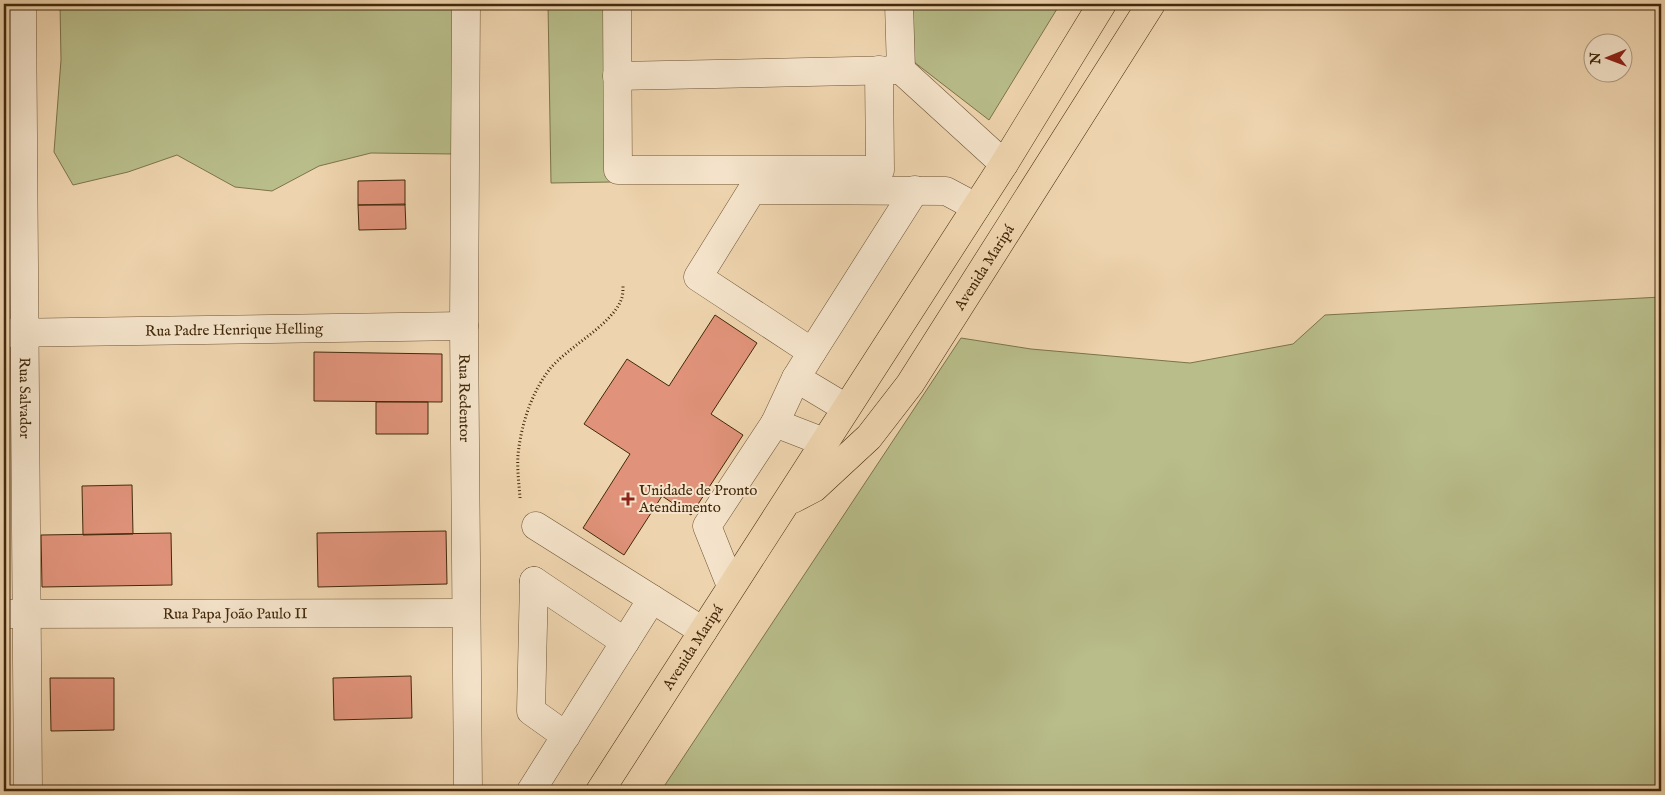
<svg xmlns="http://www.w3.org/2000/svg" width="1665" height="795" viewBox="0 0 1665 795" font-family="'IM FELL English',serif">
<rect width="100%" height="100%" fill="#eed4ae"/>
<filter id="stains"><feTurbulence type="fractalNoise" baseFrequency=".004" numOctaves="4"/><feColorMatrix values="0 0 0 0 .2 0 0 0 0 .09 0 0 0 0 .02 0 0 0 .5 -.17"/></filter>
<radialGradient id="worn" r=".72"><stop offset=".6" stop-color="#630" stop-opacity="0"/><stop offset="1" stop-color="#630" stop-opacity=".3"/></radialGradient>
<!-- green -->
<path fill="#b8bd8a" stroke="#7d734a" d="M60,4H462L454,154L371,153L319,166L272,191L235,187L177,155L128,172L73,185L54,152L61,60Z
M548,4H608L611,182L551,183Z
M913,4H1060L989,120L914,62Z
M1661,297V791H661L961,338L1031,349L1190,363L1293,344L1325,315Z"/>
<!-- building -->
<path fill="#e0937a" stroke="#42290b" d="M405,180V205H358V181Z
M405,204L406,229L359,230L358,205Z
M715,315L757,343L711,414L743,435L691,515L662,496L624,555L583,528L630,454L584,424L627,359L669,386Z
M314,352L442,354V402L314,401Z
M376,402H428V434H376Z
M132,485L133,534L83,535L82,486Z
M446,531L447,584L318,587L317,533Z
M171,533L172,585L42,587L41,535Z
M411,676L412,718L334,720L333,678Z
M50,678H114V730L51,731Z"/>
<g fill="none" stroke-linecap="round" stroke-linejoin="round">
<defs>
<g id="minor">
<path id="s1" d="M22,4L28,791"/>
<path id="s2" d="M466,4L464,326L468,791"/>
<path d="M617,4L618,170H880L879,70"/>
<path d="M901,70L1004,164"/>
<path d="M617,76L901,70L899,4"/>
<path id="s3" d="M4,333L464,326"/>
<path d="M812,352L915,190"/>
<path d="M846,408L796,378L812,352L698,277L752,190L946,191L976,207"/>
<path d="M775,423L796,378"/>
<path d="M536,526L703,631"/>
<path d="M534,581L531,711L566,736"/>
<path d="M534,581L625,642"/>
<path d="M731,586L707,526L775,423L824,442"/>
<path id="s4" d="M4,614L466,613"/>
<path d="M531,791L652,599"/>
</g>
<g id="major">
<path id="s5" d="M793,499L814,488L869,437L910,384L1151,4"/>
<path id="s6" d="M600,791L1004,164L1102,4"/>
</g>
</defs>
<!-- minor casing -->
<use href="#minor" stroke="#6d5434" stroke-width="29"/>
<!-- major casing -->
<use href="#major" stroke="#42290b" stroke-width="29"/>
<!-- path -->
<path stroke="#42290b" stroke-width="3" stroke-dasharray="1 2.5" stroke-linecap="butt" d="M520,498C519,484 517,469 518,455C521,425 531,394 549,370C567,347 611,326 621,300C623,296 623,290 623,285"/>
<!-- minor -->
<use href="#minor" stroke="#f4e3ca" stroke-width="28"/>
<!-- major -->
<use href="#major" stroke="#eed4ae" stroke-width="28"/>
</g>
<!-- markers -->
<path fill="#8f2418" stroke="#f4e3ca" stroke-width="2" d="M625.5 491.5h5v5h5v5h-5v5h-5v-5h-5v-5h5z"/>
<g text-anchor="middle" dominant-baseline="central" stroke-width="4" stroke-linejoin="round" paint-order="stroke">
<!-- street labels -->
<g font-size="15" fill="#42290b" stroke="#f4e3ca">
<text stroke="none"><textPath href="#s5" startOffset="304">Avenida Maripá</textPath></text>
<text stroke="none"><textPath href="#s3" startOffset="230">Rua Padre Henrique Helling</textPath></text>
<text stroke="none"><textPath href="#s1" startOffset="394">Rua Salvador</textPath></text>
<text stroke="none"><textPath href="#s2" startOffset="394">Rua Redentor</textPath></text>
<text stroke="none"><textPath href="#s4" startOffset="231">Rua Papa João Paulo II</textPath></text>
<text stroke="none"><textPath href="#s6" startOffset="171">Avenida Maripá</textPath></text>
</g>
<!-- poi labels -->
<g font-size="15" fill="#42290b" stroke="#f4e3ca" text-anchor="start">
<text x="639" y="490">Unidade de Pronto<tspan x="639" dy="17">Atendimento</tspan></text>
</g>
</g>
<!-- margin -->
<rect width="1665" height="795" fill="none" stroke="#eed4ae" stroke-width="20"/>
<rect x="5" y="5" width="1655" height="785" fill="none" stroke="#42290b" stroke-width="2.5"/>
<rect x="10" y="10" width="1645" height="775" fill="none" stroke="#42290b"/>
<!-- north arrow -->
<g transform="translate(1608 58) rotate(269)"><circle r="24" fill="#f4e3ca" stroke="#ad997e"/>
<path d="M0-4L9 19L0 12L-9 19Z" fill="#8f2418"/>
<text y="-8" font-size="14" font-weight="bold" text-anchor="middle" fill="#42290b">N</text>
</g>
<rect width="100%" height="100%" filter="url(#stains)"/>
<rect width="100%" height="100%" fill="url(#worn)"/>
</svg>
